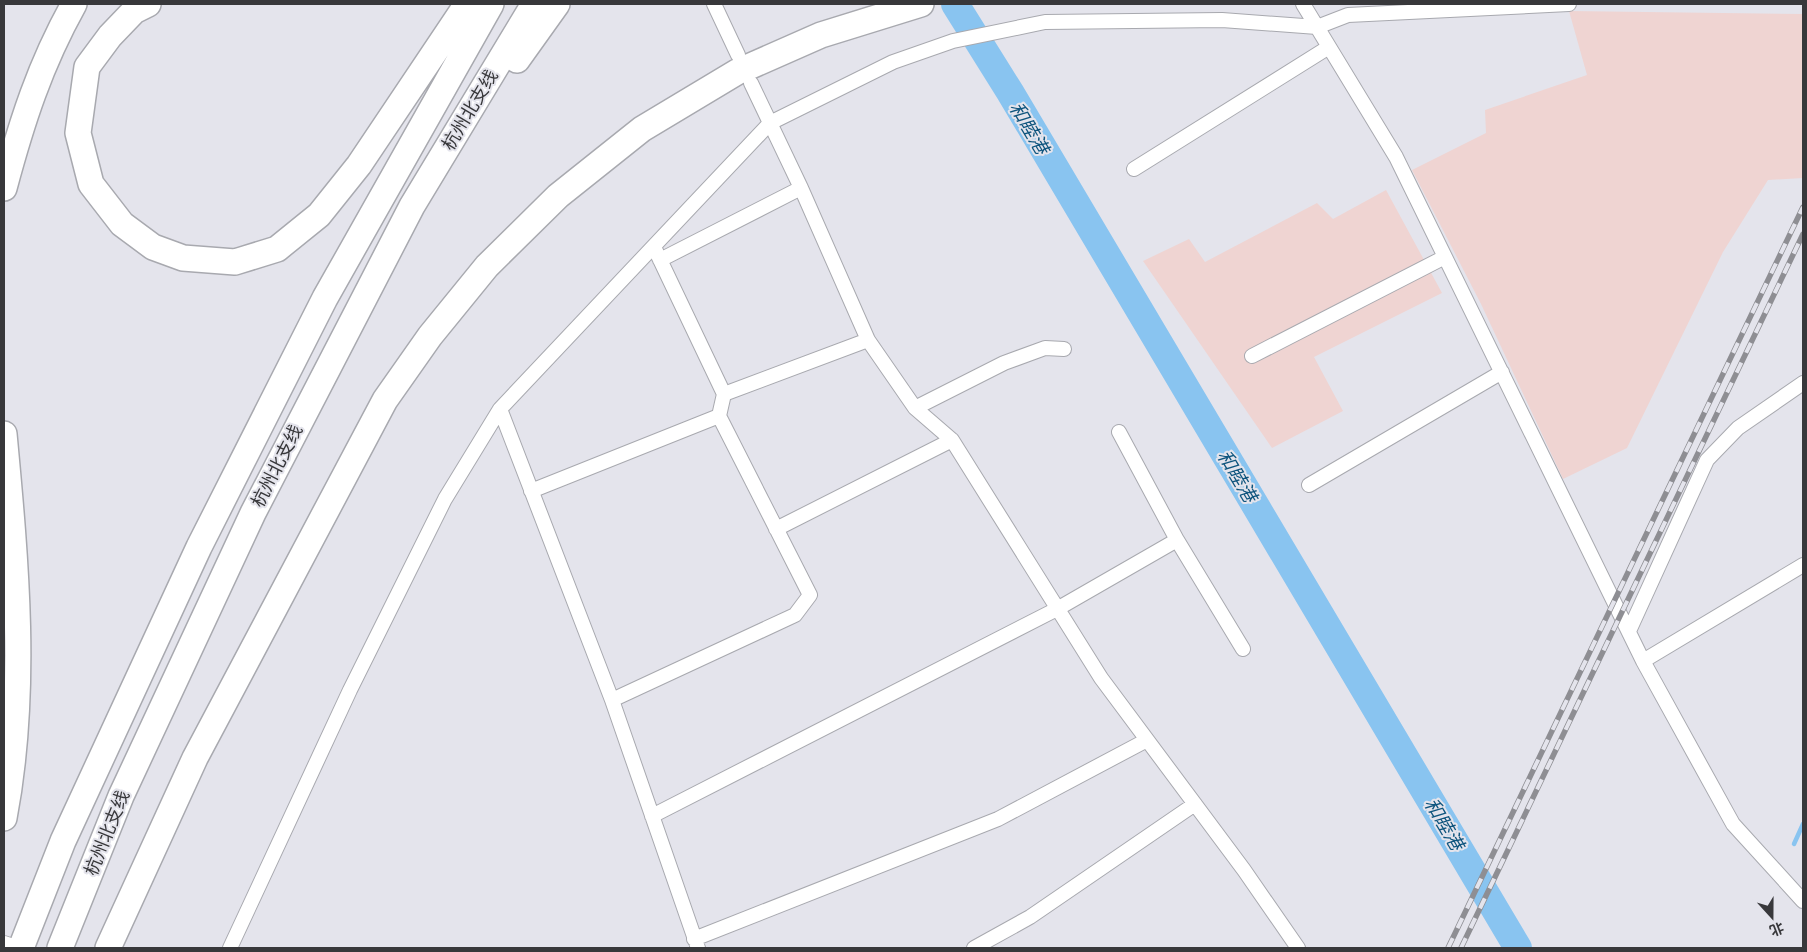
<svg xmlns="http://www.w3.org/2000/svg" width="1807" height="952" viewBox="0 0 1807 952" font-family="'Libre Baskerville','Noto Sans SC',serif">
<rect width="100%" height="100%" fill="#e4e4ec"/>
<!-- industrial -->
<path fill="#efd4d2" d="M1569,11L1803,14V178L1768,180L1723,252L1627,448L1563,479L1481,304L1412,170L1486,133L1485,110L1587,75Z
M1386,190L1442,293L1314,357L1343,411L1272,448L1143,261L1189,239L1205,262L1317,203L1333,219Z"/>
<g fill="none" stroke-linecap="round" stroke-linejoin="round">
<!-- stream -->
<path stroke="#89c4f0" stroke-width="4.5" d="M1794,844L1803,824"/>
<!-- river -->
<path stroke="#89c4f0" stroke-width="28" d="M955,4L1010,92L1518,948"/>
<defs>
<path id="minor" d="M714,4L738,55
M1303,4L1396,157L1643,661L1733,824L1803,901
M751,83L801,188L868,340L915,408L952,440L1101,678L1244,870L1298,948
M1134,169L1329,47
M660,260L801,188
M1252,356L1445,257
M724,394L868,340
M915,408L1004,363L1045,348L1064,349
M500,409L612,700L698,948
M1119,432L1177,540
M1309,485L1502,372
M531,491L719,416
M776,529L952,440
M1629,631L1707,460L1738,428L1803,383
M1643,661L1803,565
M612,700L795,615L810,595L719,416L724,394L654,247
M652,816L1057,609L1177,540L1243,649
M694,939L998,819L1147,740
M4,943L19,948
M230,948L350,690L445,499L500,409L770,123L893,62L953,41L1045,22L1222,20L1317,27L1348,15L1569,4
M974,948L1030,917L1195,804"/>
<path id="motorway" d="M148,4L134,11L110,36L87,67L78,133L91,184L122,224L153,247L183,258L235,262L277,249L319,215L359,165L467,4
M517,60L557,4
M4,188C22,121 40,65 74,4
M4,434C16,562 28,692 4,818
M21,948L63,841L199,547L325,298L491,4
M60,948L121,796L253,513L412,206L534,4
M108,948L195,758L385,400L430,336L487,266L558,196L642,129L737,72L821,35L921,4"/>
</defs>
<!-- minor casing -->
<use href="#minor" stroke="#a8a9af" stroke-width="16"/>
<!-- motorway casing -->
<use href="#motorway" stroke="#a8a9af" stroke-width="28"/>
<!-- minor -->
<use href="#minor" stroke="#fff" stroke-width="14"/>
<!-- motorway -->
<use href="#motorway" stroke="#fff" stroke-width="25"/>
<defs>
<path id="rail" d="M1448,948L1803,207
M1461,948L1803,234"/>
</defs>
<!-- rail casing -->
<use href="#rail" stroke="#8e8e93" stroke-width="5.5"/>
<!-- rail -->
<use href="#rail" stroke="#e4e4ec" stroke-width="4" stroke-dasharray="11" stroke-linecap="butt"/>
</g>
<g text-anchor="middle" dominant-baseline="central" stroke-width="4" stroke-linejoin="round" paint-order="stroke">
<!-- street labels -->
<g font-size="18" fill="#38383b" stroke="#e4e4ec">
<text transform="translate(470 110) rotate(-59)">杭州北支线</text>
<text transform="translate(277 466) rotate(-63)">杭州北支线</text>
<text transform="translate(107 833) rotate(-68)">杭州北支线</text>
</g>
<!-- water labels -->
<g font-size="19" font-style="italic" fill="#0f557e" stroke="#e4e4ec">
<text transform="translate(1029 128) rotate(59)">和睦港</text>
<text transform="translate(1237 476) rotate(59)">和睦港</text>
<text transform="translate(1444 824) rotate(59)">和睦港</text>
</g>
</g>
<!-- border -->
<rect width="1807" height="952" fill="none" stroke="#38383b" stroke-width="10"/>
<!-- north arrow -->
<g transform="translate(1772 917) rotate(159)" stroke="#e4e4ec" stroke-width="4" paint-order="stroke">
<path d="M0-4L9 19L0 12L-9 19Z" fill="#38383b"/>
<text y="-8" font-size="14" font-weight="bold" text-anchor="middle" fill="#38383b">北</text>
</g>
</svg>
